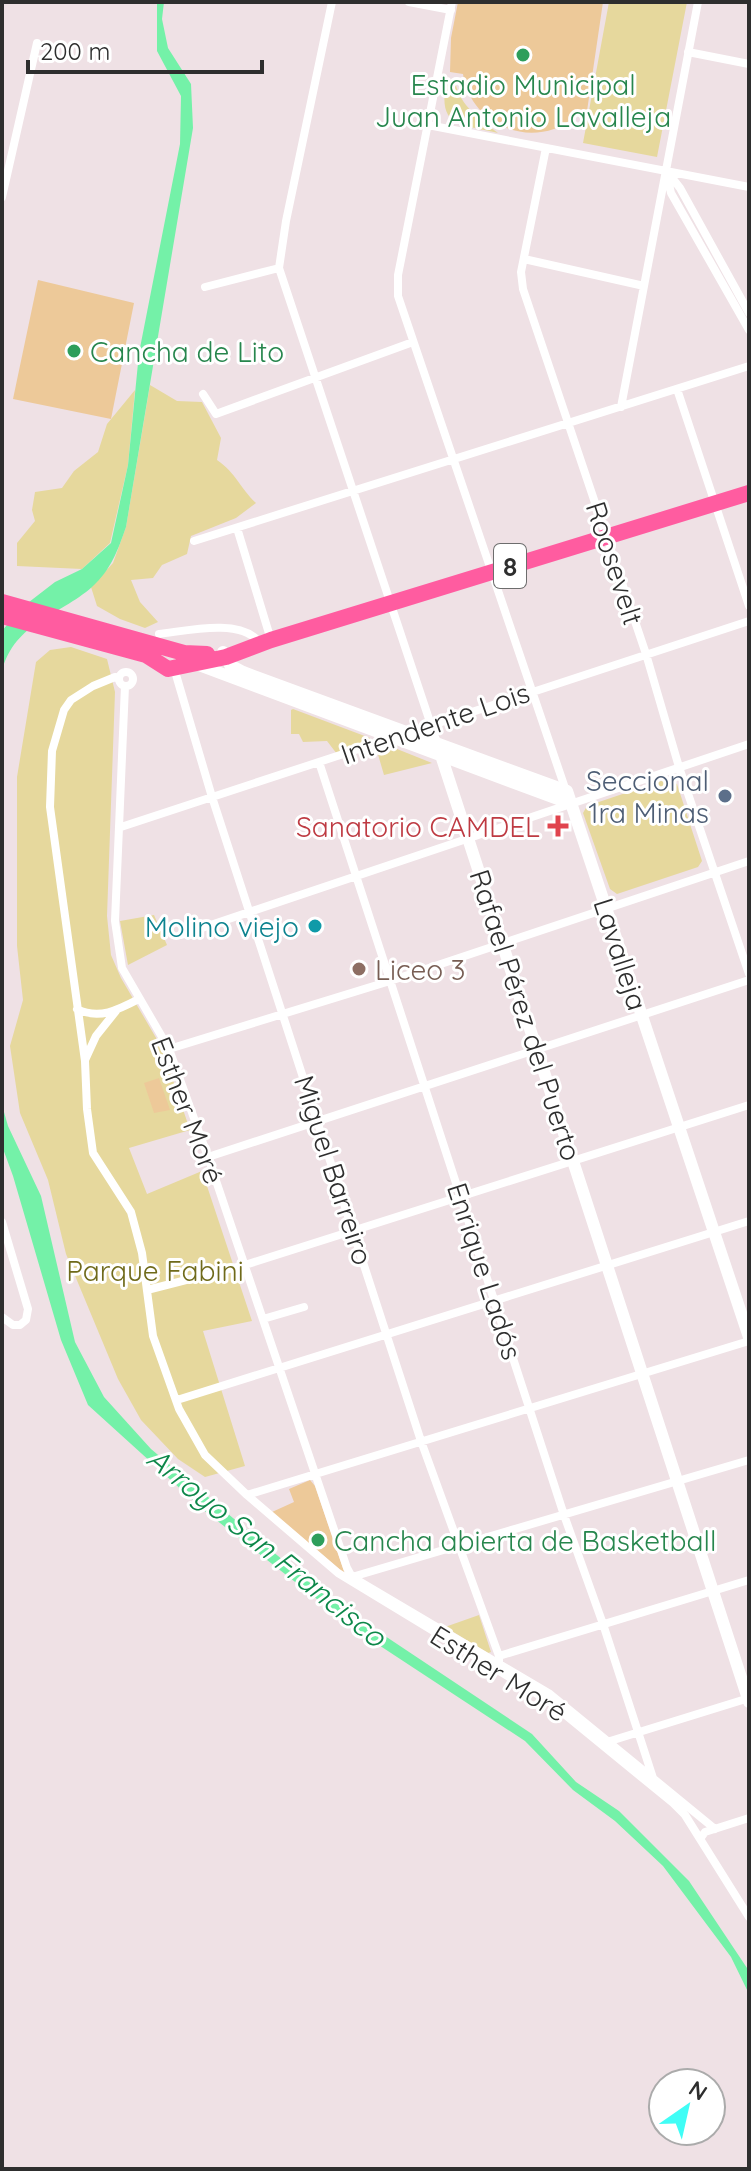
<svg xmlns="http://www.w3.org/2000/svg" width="751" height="2171" viewBox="0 0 751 2171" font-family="Quicksand,sans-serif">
<rect width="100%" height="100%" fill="#efe1e5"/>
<!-- green -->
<path fill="#e6d89d" d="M609,2H687L657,157L583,143Z
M447,77L455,82C461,107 479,118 498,133C456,123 437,127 447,77Z
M150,385L177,401L202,402L221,438L217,460C236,473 240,488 256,503L236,518L191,536L187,554L162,565L153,578L131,580L140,602L158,622L145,628L120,619L97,606L91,587L113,563L126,527Z
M135,390L128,465L110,543L82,569L17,566V543L35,521L32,510L35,492L62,488L74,471L98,452L107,424Z
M71,647L107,659L115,692L107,916L111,955L121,978L162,1048L190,1130L129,1148L147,1194L202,1171L252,1321L203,1331L245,1466L205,1477L178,1459L141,1420L118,1379L66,1254L48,1180L20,1113L10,1046L23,1000L17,946V777L36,662L50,650Z
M293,709L370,738L369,744L337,754L327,741L303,742L299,734H291V710Z
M387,745L432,763L384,775L377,751Z
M667,779L677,784L702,861L698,867L617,894L610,889L583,813L587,806Z
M154,915L167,945L128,965L120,921Z
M479,1615L491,1652L488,1653L445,1627Z"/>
<!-- pitch -->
<path fill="#edc999" d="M458,2H603L587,111C575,114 567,125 554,129C513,143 469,116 463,74L450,72L451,38Z
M38,280L134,303L111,419L13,399Z
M159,1078L170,1110L154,1113L144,1083Z
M310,1480L315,1486L345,1574L272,1512L294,1502L289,1489Z"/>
<!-- water -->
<path fill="#74f1a8" d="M157,2H164L162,19L168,48L191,84L193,128L126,527C118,550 111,570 92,587C59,616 15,622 2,671V631L20,609L55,582L82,569L111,543L128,465L139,353L180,144L181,96L157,51Z
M2,1105L8,1126L41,1196L75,1342L104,1397L151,1449L328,1598L532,1734L576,1782L619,1811L689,1881L749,1971V1994L731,1957L663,1866L615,1821L573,1790L525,1741L359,1632L206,1512L88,1405L61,1340L13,1176L2,1146Z"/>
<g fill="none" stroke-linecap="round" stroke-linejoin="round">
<!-- street -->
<path stroke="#fff" stroke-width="8" d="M332,2L286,221L279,268L437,743
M409,2L451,10
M452,2L398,275V296L566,791
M688,52L749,64
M428,125L749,187
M546,148L521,272L523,289L646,654L679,767L749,974
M669,174L680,188L749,313
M667,175L671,193L749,330
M2,197L37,43
M524,259L644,286
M205,287L279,268
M677,389L749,606
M203,394L216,414L413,342
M621,407L698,2
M237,528L271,640
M194,541L749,366
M159,634C186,631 239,618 258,641
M174,668L212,797L421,1441L499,1656V1665
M119 679a7 7 0 1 1 14 0a7 7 0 1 1-14 0Z
M119,678L115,677L93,686L71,700L64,710L52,751L50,807L85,1061L87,1109L93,1153L131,1212L142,1253L153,1336L179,1409L205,1455L247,1495L338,1573L547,1700L673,1803L685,1815L749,1917
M125,686L115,921L122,968L169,1049L208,1157L347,1568L352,1577L550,1694L715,1829
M408,733L749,621
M319,762L564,1515L603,1624L653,1778
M121,827L395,737
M181,935L749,744
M77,1009C99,1020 118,1010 139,999
M169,1049L390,981L749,861
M85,1060L96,1036L116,1011
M208,1157L749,980
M2,1222L28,1309L26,1320L20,1325H13L2,1317
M147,1290L245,1265L749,1105
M263,1319L304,1307
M177,1400L749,1221
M247,1495L749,1341
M352,1577L749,1460
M499,1656L749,1580
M607,1742L749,1698
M700,1839L705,1832L749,1818"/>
<!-- secondary -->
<path stroke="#fff" stroke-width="12" d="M223,652L230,665L243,672L567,791L749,1337
M196,664L571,804
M437,743L749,1702"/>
<!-- highway -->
<path stroke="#ff5ca0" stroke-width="16" d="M2,602L184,653L207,654
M2,616L146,655L168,669L226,657L271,640L749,493"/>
</g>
<!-- markers -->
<g fill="#2e9e5b" stroke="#fff" stroke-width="3">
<circle cx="523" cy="55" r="8"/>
<circle cx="74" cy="351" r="8"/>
<circle cx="318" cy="1540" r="8"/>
</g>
<circle fill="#5c6f8a" stroke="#fff" stroke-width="3" cx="725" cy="796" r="8"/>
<path fill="#e0444e" stroke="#fff" stroke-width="3" d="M554 814h8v8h8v8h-8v8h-8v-8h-8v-8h8z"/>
<circle fill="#0f9aa8" stroke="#fff" stroke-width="3" cx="315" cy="926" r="8"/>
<circle fill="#8d6e63" stroke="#fff" stroke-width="3" cx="359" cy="969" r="8"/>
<g text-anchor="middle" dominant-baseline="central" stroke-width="6" stroke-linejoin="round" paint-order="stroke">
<!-- shield labels -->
<rect fill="#fff" stroke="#6d6d6d" stroke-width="2" x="494" y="544" width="32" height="44" rx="6"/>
<g font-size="26" font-weight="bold" fill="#2e2e2e">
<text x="510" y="566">8</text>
</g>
<!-- leisure labels -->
<g font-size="28" fill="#27864d" stroke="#fff" text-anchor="start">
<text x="523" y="84" text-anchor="middle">Estadio Municipal<tspan x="523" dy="32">Juan Antonio Lavalleja</tspan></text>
<text x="90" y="351">Cancha de Lito</text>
<text x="334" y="1540">Cancha abierta de Basketball</text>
</g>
<!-- street labels -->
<g font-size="28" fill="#2e2e2e" stroke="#fff">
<text transform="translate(615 563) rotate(72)">Roosevelt</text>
<text transform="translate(435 723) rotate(-19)">Intendente Lois</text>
<text transform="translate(621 954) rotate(72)">Lavalleja</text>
<text transform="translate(526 1015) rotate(72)">Rafael Pérez del Puerto</text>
<text transform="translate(188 1110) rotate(69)">Esther Moré</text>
<text transform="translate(334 1170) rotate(72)">Miguel Barreiro</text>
<text transform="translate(485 1271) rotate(72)">Enrique Ladós</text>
<text transform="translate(499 1673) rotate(32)">Esther Moré</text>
</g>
<!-- service labels -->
<g font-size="28" fill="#4e5e75" stroke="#fff" text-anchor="end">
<text x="709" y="780">Seccional<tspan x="709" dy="32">1ra Minas</tspan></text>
</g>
<!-- health labels -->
<g font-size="28" fill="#be3a42" stroke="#fff" text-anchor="end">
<text x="540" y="826">Sanatorio CAMDEL</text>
</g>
<!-- culture labels -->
<g font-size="28" fill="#0d838f" stroke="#fff" text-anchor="end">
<text x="299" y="926">Molino viejo</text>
</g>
<!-- education labels -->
<g font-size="28" fill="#785e54" stroke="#fff" text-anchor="start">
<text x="375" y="969">Liceo 3</text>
</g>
<!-- park labels -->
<g font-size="28" fill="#6f6a1a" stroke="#fff">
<text x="155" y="1270">Parque Fabini</text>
</g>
<!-- water labels -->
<g font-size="30" font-style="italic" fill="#0c8749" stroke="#fff">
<text transform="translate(267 1547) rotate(39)">Arroyo San Francisco</text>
</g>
</g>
<!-- border -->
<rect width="751" height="2171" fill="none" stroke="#2e2e2e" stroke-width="8"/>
<!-- north arrow -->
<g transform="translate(687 2107) rotate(34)"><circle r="38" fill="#ffffff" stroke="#ababab" stroke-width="2"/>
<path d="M0-6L14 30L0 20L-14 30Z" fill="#40fdf6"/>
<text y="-12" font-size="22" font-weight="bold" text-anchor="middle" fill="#2e2e2e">N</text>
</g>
<!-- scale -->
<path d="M28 60v12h234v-12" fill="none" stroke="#2e2e2e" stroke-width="4"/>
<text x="40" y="60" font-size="24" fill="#2e2e2e" stroke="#ffffff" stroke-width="6" paint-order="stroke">200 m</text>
</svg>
